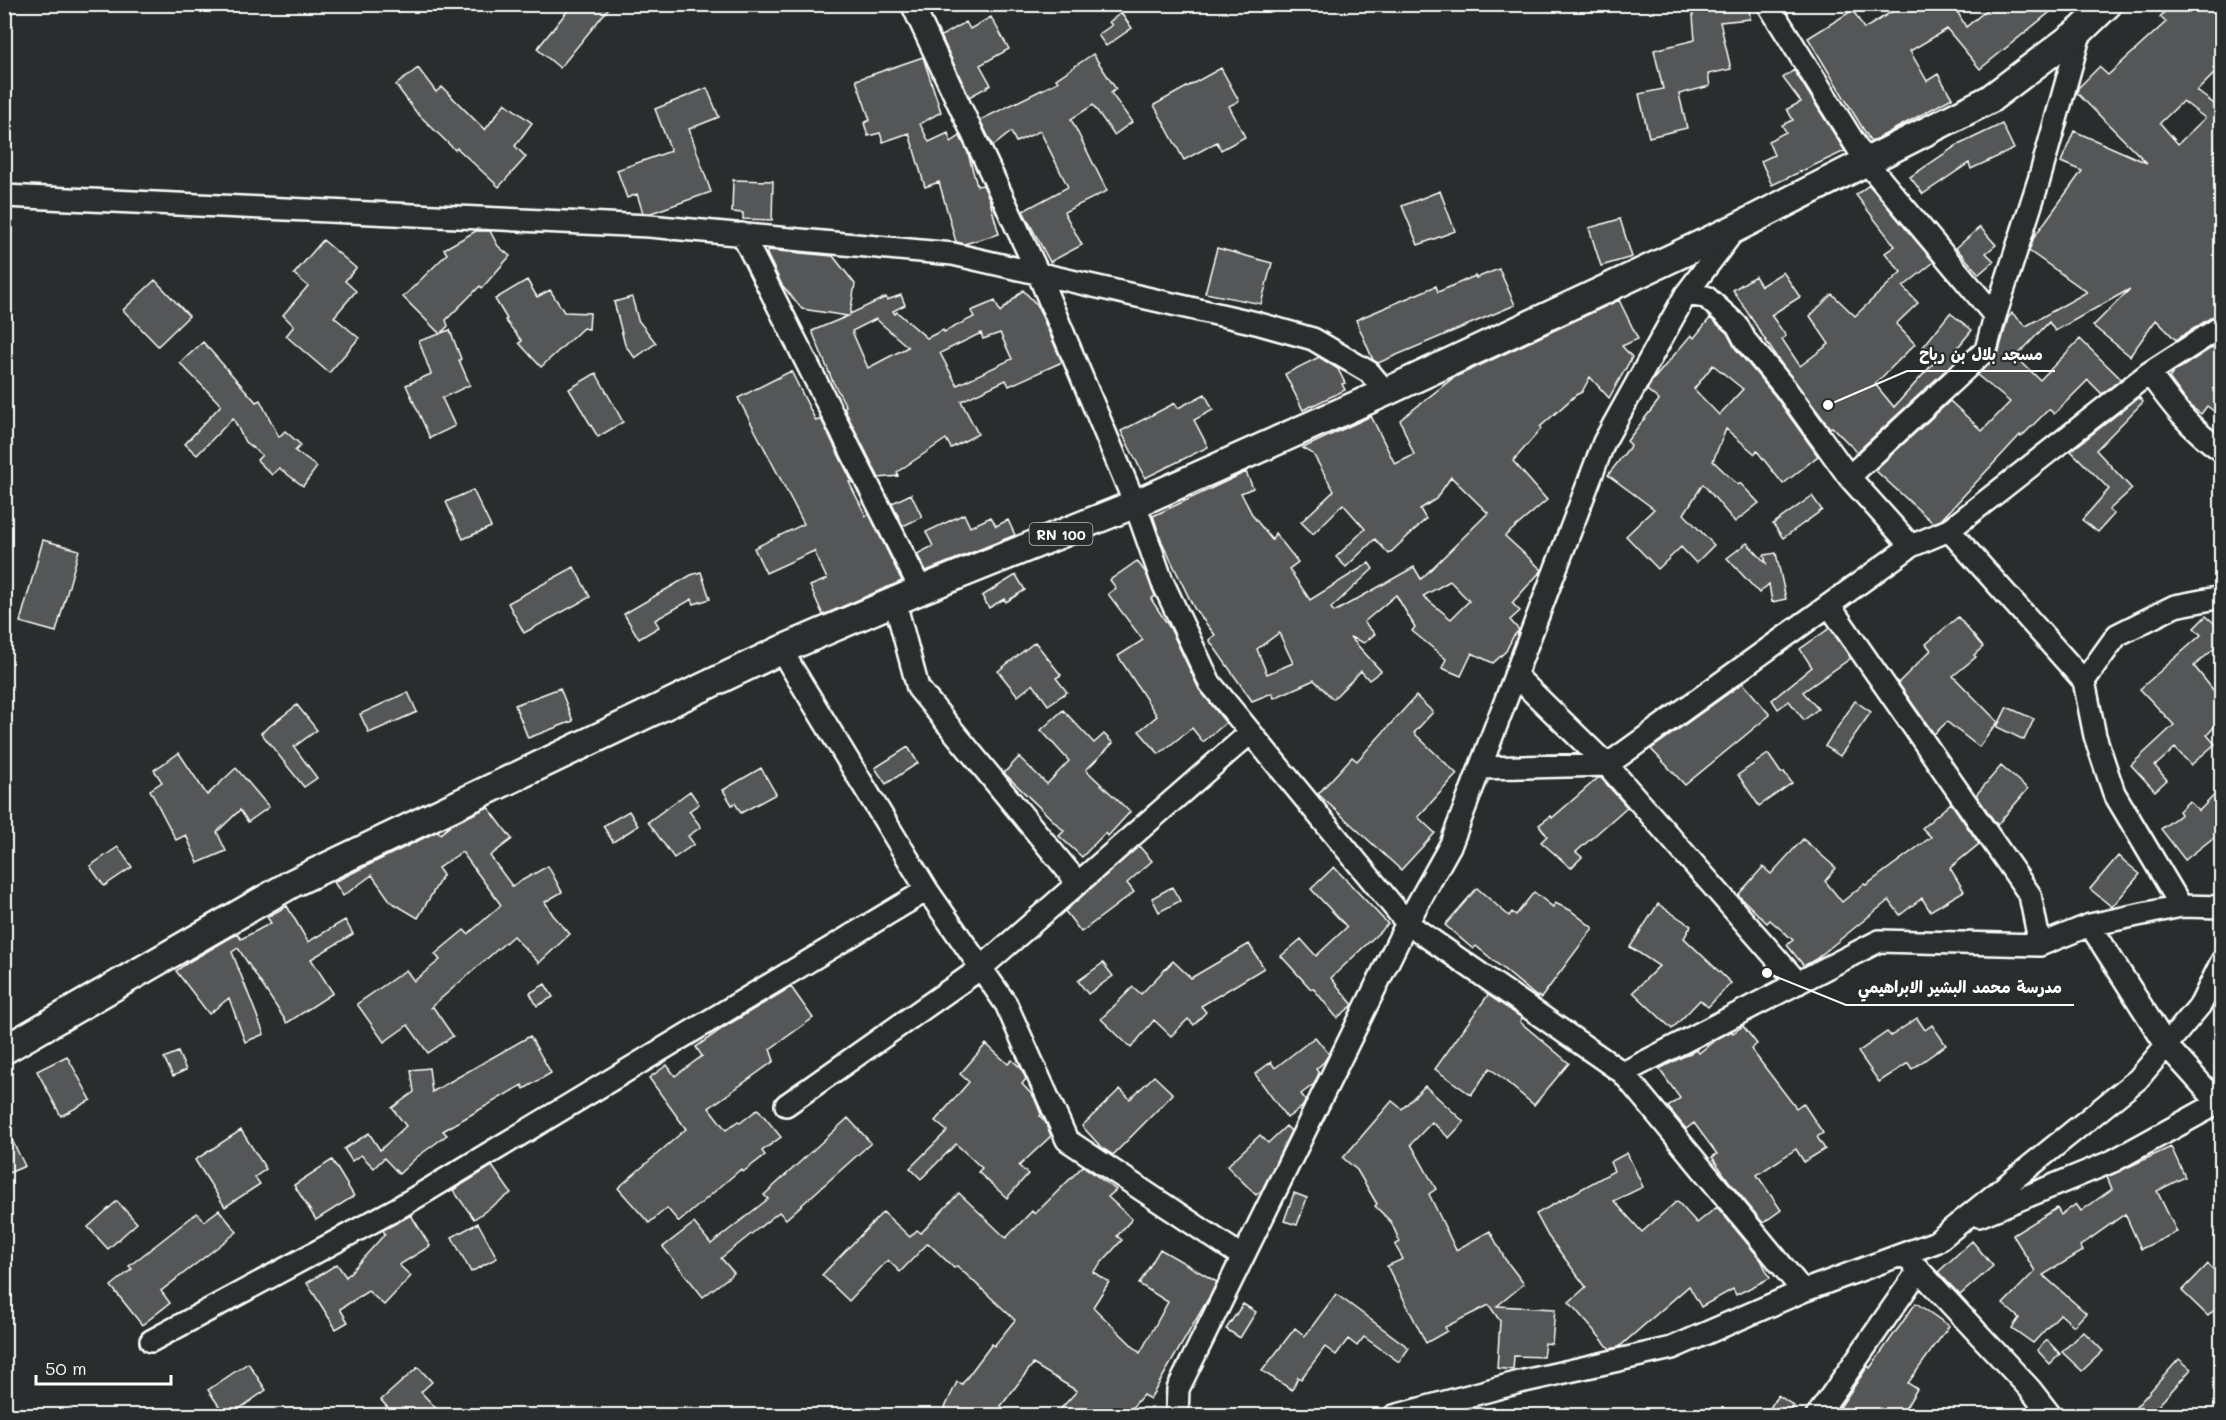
<svg xmlns="http://www.w3.org/2000/svg" width="2226" height="1420" viewBox="0 0 2226 1420" font-family="Mali,'Playpen Sans Arabic',sans-serif">
<rect width="100%" height="100%" fill="#2a2d2e"/>
<filter id="ink" filterUnits="userSpaceOnUse"><feTurbulence type="fractalNoise" baseFrequency=".0167" numOctaves="2"/><feDisplacementMap in="SourceGraphic" scale="12" xChannelSelector="R" yChannelSelector="G"/><feConvolveMatrix kernelMatrix="1 2 1 2 8 2 1 2 1" color-interpolation-filters="sRGB"/></filter>
<g filter="url(#ink)">
<!-- building -->
<path fill="#555758" stroke="#fff" stroke-width="1.5" fill-rule="evenodd" d="M573,4H612L560,68L537,49Z
M1692,4H1749L1750,19L1720,22L1731,69L1708,74L1710,86L1679,94L1687,128L1649,137L1639,94L1663,89L1654,50L1695,40Z
M1904,4H1953L1966,27L1994,4H2060L1980,69L1947,29L1910,51L1927,81L1938,74L1952,98L1871,142L1808,38L1853,10L1864,29Z
M2172,4H2222V66L2197,91L2217,106L2222,101V178L2214,185L2222,194V313L2215,315L2176,340L2156,320L2130,356L2093,326L2130,289L2055,331L2049,322L2016,357L2040,380L2080,339L2121,379L2102,394L2088,380L2054,414L2049,409L2021,437L2020,435L1941,520L1933,523L1875,470L1950,401L1982,431L2010,402L1977,375L1998,354L2008,318L2012,313L2026,326L2087,292L2029,251L2034,237L2082,171L2061,162L2074,131L2147,163L2077,93L2078,88L2099,67L2108,75L2166,22L2160,17ZM2183,101L2205,118L2178,144L2160,123Z
M1121,13L1132,28L1106,46L1098,35L1112,25L1109,22Z
M991,17L1009,49L980,65L991,85L969,97L941,36L966,22L970,29Z
M1093,54L1116,89L1111,93L1132,122L1114,135L1093,105L1071,119L1107,191L1064,212L1082,245L1050,262L1023,211L1068,187L1040,131L1016,142L1011,132L993,146L980,120L1058,82L1056,79Z
M923,57L941,112L920,124L929,142L948,133L951,142L960,136L968,153L977,186L983,185L989,198L999,234L964,244L956,242L939,182L925,187L909,133L883,142L880,133L868,136L864,123L870,120L856,80Z
M418,68L436,92L442,87L485,130L505,103L532,123L515,146L526,157L499,187L457,148L455,150L416,112L396,85Z
M1221,68L1239,101L1229,106L1245,137L1221,150L1217,142L1184,160L1154,105Z
M1794,70L1845,151L1772,185L1761,161L1774,155L1768,141L1786,132L1782,125L1793,120L1787,109L1801,102L1783,78Z
M707,88L719,117L689,129L711,192L651,213H643L637,194L627,198L617,170L671,151L655,109Z
M2002,124L2014,149L1971,169L1969,163L1923,194L1910,177L1956,146Z
M733,180L773,181L772,220L743,219V213L732,212Z
M1869,185L1934,262L1903,287L1918,303L1896,324L1915,344L1875,384L1894,407L1938,358L1923,347L1950,313L1972,330L1954,352L1960,357L1857,452L1832,427L1830,428L1777,358L1733,290L1755,276L1761,286L1783,272L1800,297L1771,315L1786,336L1782,339L1800,366L1829,344L1810,316L1832,294L1855,316L1901,272L1885,253L1895,246L1856,195Z
M1440,191L1455,231L1418,245L1402,206Z
M1620,219L1632,257L1601,266L1589,228Z
M1980,227L1996,245L1986,253L1994,261L1979,274L1956,248Z
M476,231H490L498,246L510,256L482,288L480,286L446,320L448,326L441,333L450,330L461,359L459,360L470,385L442,398L455,426L430,438L406,385L431,374L419,341L440,334L403,297L447,254L444,249Z
M323,240L356,268L345,281L356,291L334,317L359,338L329,373L286,336L294,326L283,315L308,286L294,274Z
M1217,248L1272,263L1261,304L1205,293Z
M767,250L833,256L855,284L850,314L886,297L887,300L901,295L905,305L893,311L895,314L897,312L927,338L943,330L944,332L974,317L971,311L995,301L1000,312L1023,290L1037,305L1062,362L1009,386L1006,380L961,401L978,434L951,448L946,439L897,472L898,476L879,478L844,408L846,406L833,382L812,331L848,316L802,309L782,285L767,254ZM876,319L908,347L868,368L852,331ZM981,333L983,339L1000,333L1012,359L957,385L940,353Z
M1499,269L1515,305L1378,363L1373,360L1356,320L1436,286L1438,292L1475,276L1476,278Z
M155,280L189,316L158,346L123,310Z
M527,280L537,297L550,290L564,312L590,313L589,329L583,328L541,367L519,343L522,341L505,320L507,319L495,299Z
M632,297L638,320L656,343L635,358L625,345L614,302Z
M1619,300L1638,339L1622,346L1632,357L1609,398L1590,377L1582,392L1576,395L1540,427L1541,429L1513,461L1547,500L1505,536L1542,570L1512,603L1520,611L1510,620L1519,630L1513,637L1506,651L1493,663L1472,653L1461,676L1442,668L1446,659L1412,631L1415,627L1396,595L1364,622L1375,634L1364,643L1350,637L1381,671L1369,680L1361,671L1333,699L1314,680L1274,698L1272,693L1252,701L1209,640L1215,635L1194,608L1162,542L1153,516L1246,472L1253,488L1241,493L1253,516L1272,540L1275,533L1298,562L1289,569L1310,600L1369,563L1373,569L1331,608L1334,612L1414,567L1421,579L1488,513L1451,477L1436,499L1420,509L1426,519L1389,554L1375,539L1346,567L1336,557L1365,529L1343,504L1313,534L1301,522L1334,491L1313,454L1303,448L1371,416L1395,464L1414,455L1400,420L1453,378ZM1450,581L1469,601L1451,619L1423,596ZM1279,633L1293,663L1267,674L1257,649Z
M1710,318L1727,333L1735,348L1775,396L1818,456L1783,484L1757,451L1755,454L1726,429L1713,461L1738,485L1740,483L1759,503L1735,522L1703,484L1684,514L1714,545L1696,563L1681,547L1658,569L1626,536L1654,509L1608,475L1631,445L1627,441L1659,400L1647,390L1652,381L1691,335L1694,338ZM1713,365L1743,389L1719,415L1694,389Z
M2222,341V417L2207,406L2201,414L2190,406L2169,378L2174,372Z
M203,342L256,402L260,400L279,437L285,431L301,445L295,451L317,467L303,486L279,468L272,475L257,460L262,455L245,442L233,418L197,455L185,444L221,405L180,363Z
M1319,357L1338,369L1345,383L1342,384L1345,390L1303,410L1285,374Z
M791,371L816,421L821,419L852,482H849L866,516L869,514L902,581L823,615L810,586L827,579L814,551L766,573L754,548L804,524L738,398Z
M596,373L623,422L598,437L569,389Z
M1205,394L1213,410L1194,420L1208,447L1145,478L1121,431L1175,403L1178,408Z
M2139,397L2143,402L2096,450L2132,489L2109,510L2114,514L2098,532L2082,520L2109,489L2071,451Z
M473,490L491,527L463,539L446,502Z
M911,494L922,517L903,526L892,503Z
M1812,496L1822,510L1783,538L1773,524Z
M964,514L970,527L991,517L996,526L1008,520L1015,535L926,571L917,554L933,546L926,532Z
M43,540L79,550L56,632L20,622Z
M1747,543L1766,563L1764,555L1776,553L1786,599L1772,602L1769,584L1759,593L1727,558Z
M1137,561L1146,573L1155,596L1151,599L1170,628L1199,689L1226,723L1203,742L1192,728L1159,754L1139,731L1157,716L1118,656L1143,640L1108,594L1116,588L1110,580Z
M574,567L590,597L524,633L508,603Z
M701,572L710,599L694,604L692,599L655,620L659,627L639,639L624,614L691,575Z
M1016,575L1025,590L1006,602L1004,599L989,608L982,596Z
M2206,616L2222,630V642L2194,666L2214,691L2222,682V718L2207,735L2215,744L2191,765L2175,748L2155,766L2167,780L2155,791L2131,765L2174,725L2140,689L2201,635L2194,628Z
M1958,617L1983,647L1974,655L1976,657L1953,676L1998,722L1979,747L1947,722L1934,734L1898,683L1931,650L1926,644Z
M1830,628L1851,658L1803,692L1818,709L1804,720L1789,701L1778,709L1772,700L1812,667L1800,649Z
M1035,642L1061,675L1056,678L1067,692L1048,705L1033,684L1018,696L998,671Z
M1743,683L1770,715L1685,785L1651,749Z
M560,688L573,721L528,738L515,705Z
M408,692L417,712L369,733L360,714Z
M1416,696L1433,712L1414,733L1457,774L1418,817L1435,833L1401,870L1318,794L1352,757L1357,761Z
M1855,701L1871,712L1840,756L1825,746Z
M297,705L317,730L294,747L317,778L304,787L261,733Z
M2007,707L2034,719L2024,740L1997,727Z
M1063,710L1094,743L1104,734L1113,743L1086,770L1130,812L1108,836L1105,833L1082,857L1059,836L1064,831L1004,773L1019,757L1047,784L1069,761L1041,730Z
M908,747L918,763L886,784L875,768Z
M179,753L207,795L236,768L269,807L248,822L240,810L217,832L226,851L198,863L186,835L176,840L150,790L162,782L154,770Z
M1768,754L1781,773L1784,772L1792,783L1759,806L1738,775Z
M2001,766L2028,789L1997,825L1976,795Z
M761,768L776,794L741,813L735,803L732,805L723,790Z
M1598,778H1601L1627,807L1576,852L1582,857L1571,868L1541,842L1547,836L1539,825L1551,816L1552,818Z
M2222,787V846L2213,838L2185,860L2161,829L2181,814L2179,811L2189,801L2199,811Z
M690,791L699,804L689,811L701,827L688,836L694,844L674,858L648,822Z
M1951,803L1979,844L1950,868L1964,891L1930,911L1922,898L1900,915L1889,900L1816,959L1804,966L1787,945L1793,940L1770,920L1767,923L1738,895L1763,867L1771,874L1803,839L1836,868L1825,881L1842,902L1864,884L1866,885L1931,837L1922,828Z
M488,807L512,839L490,856L512,886L548,866L562,892L545,902L553,915L570,934L539,963L513,936L430,1008L433,1007L453,1036L428,1053L408,1025L384,1042L357,1004L406,970L414,981L440,960L435,954L464,930L468,934L501,905L462,852L438,868L443,875L418,918L391,902L372,875L343,896L334,882L438,831L440,834L453,824Z
M629,811L638,826L613,842L603,826Z
M1139,846L1152,861L1127,883L1134,892L1081,932L1065,911Z
M118,847L132,867L104,886L90,866Z
M2118,856L2140,874L2112,907L2090,889Z
M1334,867L1388,924L1331,978L1353,1005L1337,1018L1313,988L1311,989L1281,956L1301,939L1316,956L1347,927L1311,889Z
M1172,887L1180,901L1159,912L1152,898Z
M1477,888L1509,916L1512,912L1516,915L1534,892L1553,907L1555,903L1570,910L1593,928L1541,998L1538,996L1537,997L1476,946L1473,949L1445,925Z
M1658,904L1691,926L1684,938L1731,983L1708,1007L1700,1000L1672,1029L1633,992L1659,966L1630,947Z
M287,906L308,942L345,920L353,934L311,959L333,993L287,1023L238,948L232,952L264,1034L245,1042L229,998L209,1014L176,971L192,960L237,934L241,939L271,923L267,917Z
M1249,944L1264,968L1201,1006L1206,1012L1194,1025L1188,1019L1171,1036L1154,1020L1131,1048L1101,1019L1133,987L1141,994L1173,961L1191,978Z
M1103,963L1113,976L1088,994L1078,981Z
M545,984L553,997L537,1006L530,993Z
M791,987L813,1018L770,1049L774,1061L709,1108L726,1130L738,1121L740,1123L758,1109L781,1137L762,1151L765,1155L743,1172L741,1169L679,1222L667,1208L649,1223L618,1188L686,1129L649,1078L667,1065L675,1076L702,1056L696,1047L726,1026Z
M1488,995L1522,1018L1520,1022L1569,1063L1534,1105L1490,1068L1471,1095L1435,1069Z
M1917,1018L1925,1030L1932,1025L1946,1045L1912,1069L1908,1063L1879,1082L1858,1052L1887,1032L1891,1036Z
M1743,1026L1757,1044L1751,1049L1796,1108L1803,1103L1823,1133L1817,1137L1825,1149L1804,1162L1796,1149L1757,1175L1781,1210L1763,1223L1728,1180L1712,1157L1717,1154L1694,1123L1686,1129L1668,1107L1680,1098L1659,1069L1696,1050L1699,1053L1715,1040L1732,1031L1733,1033Z
M530,1036L551,1073L524,1089L522,1085L443,1131L447,1135L417,1157L399,1174L384,1158L374,1168L361,1155L352,1161L344,1149L369,1133L380,1150L406,1126L392,1108L414,1092L411,1070L429,1068L432,1092Z
M1315,1037L1329,1054L1324,1062L1316,1069L1319,1073L1314,1084L1301,1094L1306,1100L1302,1107L1287,1118L1255,1074L1271,1062L1275,1068Z
M986,1044L1008,1064L1012,1060L1021,1068L1026,1079L1022,1084L1034,1097L1041,1114L1040,1116L1045,1121L1051,1136L1019,1166L1028,1174L1007,1198L978,1172L982,1168L956,1144L921,1179L910,1168L947,1131L935,1121L969,1082L960,1074Z
M178,1052L186,1070L173,1076L164,1058Z
M67,1056L91,1100L61,1116L37,1071Z
M1154,1076L1173,1094L1113,1155L1102,1148L1082,1126L1120,1089L1130,1099Z
M1425,1086L1464,1122L1449,1138L1432,1122L1411,1144L1436,1189L1429,1194L1456,1250L1490,1231L1505,1259L1524,1284L1497,1306L1555,1309L1552,1344L1545,1343L1543,1357L1514,1356L1513,1370L1497,1368L1500,1321L1489,1305L1445,1327L1447,1331L1426,1343L1387,1266L1403,1259L1395,1245L1400,1242L1391,1222L1375,1206L1377,1204L1357,1170L1343,1158L1392,1101L1402,1109Z
M848,1118L871,1143L786,1219L779,1212L721,1258L734,1273L703,1297L663,1247L694,1223L711,1244L768,1199L764,1195Z
M4,1124L25,1166L4,1175Z
M1286,1126L1291,1131L1262,1190L1256,1195L1227,1166L1260,1135L1268,1143Z
M241,1130L266,1169L255,1177L260,1184L225,1207L195,1160Z
M2171,1147L2185,1177L2157,1191L2177,1232L2141,1249L2125,1214L2080,1246L2083,1251L2043,1275L2086,1313L2074,1326L2060,1314L2033,1343L2012,1328L2019,1318L2003,1304L2035,1271L2013,1235L2057,1208L2061,1215L2076,1204L2081,1211L2112,1189L2107,1177Z
M1627,1153L1643,1187L1614,1201L1642,1232L1677,1201L1697,1223L1717,1207L1761,1260L1770,1278L1736,1295L1733,1289L1701,1307L1689,1286L1619,1347L1610,1349L1569,1302L1586,1287L1548,1236L1536,1214L1614,1171L1610,1162Z
M332,1160L354,1196L316,1220L294,1185Z
M492,1166L511,1193L474,1219L453,1190Z
M1083,1166L1116,1190L1108,1197L1132,1219L1117,1236L1122,1240L1093,1272L1109,1282L1093,1307L1140,1353L1168,1302L1139,1284L1160,1249L1217,1282L1211,1294L1150,1399L1143,1395L1125,1416H1054L1077,1391L1033,1364L1001,1406L1013,1416H941L957,1382L962,1384L992,1344L994,1346L1015,1320L957,1266L954,1268L928,1243L900,1272L888,1260L849,1301L822,1275L883,1212L910,1237L917,1230L921,1233L959,1193L1006,1238L1032,1211L1035,1214Z
M1294,1193L1307,1198L1297,1225L1284,1221Z
M117,1201L137,1223L108,1249L88,1227Z
M219,1210L237,1232L161,1291L170,1303L142,1325L111,1286L132,1269L129,1266L197,1213L204,1221Z
M411,1215L430,1246L399,1265L411,1276L384,1305L368,1291L340,1309L348,1322L336,1329L307,1283L337,1264L346,1277L385,1234L383,1230Z
M478,1223L497,1258L471,1272L452,1237Z
M1972,1241L1993,1266L1960,1295L1938,1272Z
M2208,1264L2222,1278V1303L2208,1316L2182,1291Z
M1336,1294L1409,1348L1399,1362L1364,1337L1357,1346L1348,1339L1336,1355L1325,1347L1301,1379L1298,1377L1292,1390L1262,1371L1295,1328L1305,1336Z
M1916,1303L1949,1326L1908,1383L1917,1389L1901,1416H1834L1868,1366L1870,1368Z
M1243,1304L1256,1312L1240,1338L1226,1329Z
M2083,1331L2103,1351L2082,1371L2062,1352Z
M2047,1340L2060,1354L2050,1364L2037,1350Z
M2179,1359L2191,1369L2149,1416H2128Z
M248,1363L266,1390L229,1416H226L208,1390Z
M418,1367L432,1382L421,1392L443,1416H395L381,1400Z
M1778,1395L1794,1406L1788,1416H1765Z"/>
<g fill="none" stroke-linecap="round" stroke-linejoin="round">
<defs>
<path id="minor" d="M912,4L1038,273L1135,504L1162,581L1210,683L1407,923L1623,1073L1803,1291
M1768,4L1867,163L1995,316
M4,196L649,226L953,254L1256,323L1313,339L1369,372L1386,392
M742,234L921,590
M2149,373C2172,405 2189,428 2222,451
M1849,477L1986,350L1995,316L2039,180L2081,30
M1949,530L2084,681
M1911,546L1949,530L2149,373L2222,326
M895,602L918,688L1078,883
M1829,605L2030,895L2040,945
M781,650L927,890L1006,1004L1067,1140L1243,1257
M1515,675L1607,765L1798,983
M1480,768L1607,765L1911,546L1849,477L1785,388L1745,340L1737,325L1706,297L1686,294
M2181,906L2114,793L2095,736L2084,681L2117,635L2175,606L2222,597
M2090,925L2181,906L2222,907
M1623,1073L1879,941L2040,945L2090,925L2166,1045L2222,1107
M786,1105L981,968L1250,733
M1979,1216L2113,1161L2222,1101
M1904,1254L2030,1389L2051,1416
M151,1341L398,1208L927,890
M1177,1416L1178,1389L1407,923L1451,844L1604,442L1686,294L1736,228
M1394,1416L1520,1382L1672,1348L1803,1291L1936,1242L2138,1079L2201,1004L2222,961
M1817,1416L1919,1270"/>
<path id="major" d="M4,1050L293,883L781,650L921,590L1135,504L1386,392L1736,228L1990,99L2081,30L2108,4"/>
</defs>
<!-- minor casing -->
<use href="#minor" stroke="#fff" stroke-width="26"/>
<!-- major casing -->
<use href="#major" stroke="#fff" stroke-width="32"/>
<!-- minor -->
<use href="#minor" stroke="#2a2d2e" stroke-width="21"/>
<!-- major -->
<use href="#major" stroke="#2a2d2e" stroke-width="27"/>
</g>
</g>
<g text-anchor="middle" dominant-baseline="central" stroke-width="4.5" stroke-linejoin="round" paint-order="stroke">
<!-- shield labels -->
<rect fill="#2a2d2e" stroke="#bfc0c0" stroke-width="1.5" x="1029.5" y="523" width="63" height="22" rx="4.5"/>
<g font-size="14" font-weight="bold" fill="#fff">
<text x="1061" y="534">RN 100</text>
</g>
</g>
<!-- callouts -->
<path fill="none" stroke="#fff" stroke-width="2" d="M1828 405L1907 371H2055M1767 973L1846 1005H2074"/>
<g fill="#fff" stroke="#2a2d2e" stroke-width="2">
<circle cx="1828" cy="405" r="6"/>
<circle cx="1767" cy="973" r="6"/>
</g>
<g font-size="16" text-anchor="middle" font-weight="bold" fill="#fff" stroke="#2a2d2e" stroke-width="4.5" stroke-linejoin="round" paint-order="stroke">
<text x="1981" y="360">مسجد بلال بن رباح</text>
<text x="1960" y="993">مدرسة محمد البشير الابراهيمي</text>
</g>
<!-- margin -->
<rect width="2226" height="1420" fill="none" stroke="#2a2d2e" stroke-width="24"/>
<rect x="12" y="12" width="2202" height="1396" fill="none" stroke="#fff" stroke-width="2" filter="url(#ink)"/>
<!-- scale -->
<path d="M36 1375v9h135v-9" fill="none" stroke="#ffffff" stroke-width="3"/>
<text x="45" y="1375" font-size="18" fill="#ffffff" stroke="#2a2d2e" stroke-width="4.5" paint-order="stroke">50 m</text>
</svg>
